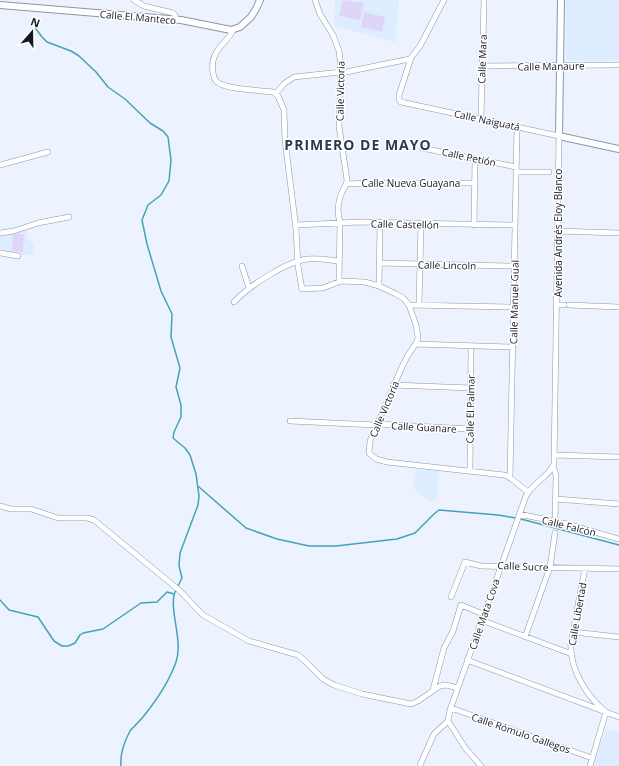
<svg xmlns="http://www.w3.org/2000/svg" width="619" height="766" viewBox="0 0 619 766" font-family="'Open Sans',sans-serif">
<rect width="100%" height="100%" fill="#ecf3fe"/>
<!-- built -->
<path fill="#ddecfe" d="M335,0H399L395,42L334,26Z
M566,0H619V61H570L566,59Z
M23,230H27V237L34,246L33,253L31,255H24L0,249V236Z
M416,469L439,471L436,501H429L413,488Z
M606,729L619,733V766H593Z"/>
<!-- green -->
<path fill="#ded5f8" d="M343,0L364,3L360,20L339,16Z
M364,12L385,17L382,32L361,27Z
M13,234H24L23,252L12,251Z"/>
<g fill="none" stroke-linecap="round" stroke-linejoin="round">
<!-- stream -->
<path stroke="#45a3b6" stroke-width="1.5" d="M33,25L42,37L47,42L71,51L79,56L96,72L108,87L125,99L150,123L163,131L168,137L171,160L169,181L161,195L148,205L142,220L147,244L161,291L172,314L171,337L180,368L176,387L181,405V417L174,432L173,438L185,448L190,455L196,474L199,496L198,505L180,553L179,566L182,578L178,586
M199,487L246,528L277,539L309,546H336L397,539L415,533L434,514L439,510L498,515L516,518
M521,519L619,545
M0,600L9,610L38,617L54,641L62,646H68L75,643L80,635L83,633L103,629L141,603L157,602L167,592L174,594
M121,766C120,754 124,742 130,731C134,726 139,722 143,717C156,701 169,682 176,662C184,640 167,606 176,590"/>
<defs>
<path id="minor" d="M134,0L144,6L173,13L175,15L176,20
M315,0L320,14L333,35L339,51L341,67L339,126L347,180C347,185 344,188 342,192C338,202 337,213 340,222L339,281
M233,30C229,40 219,45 215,55C212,61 212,66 213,73C214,76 214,79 216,81C224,90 261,90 273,92L278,96L284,110L285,140L296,229L298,266L302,289L323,288L341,281L365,282L379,286L396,294L403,298L409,305L416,325L418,337L417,342L408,355L401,369L370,441L369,453L376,459L387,462L504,475L509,477L528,492
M411,58L399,95V99L401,102L559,136L554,464C548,478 532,483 526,496L450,710L448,721L434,734L420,765
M482,66L619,65
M341,73L410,59L420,46L444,0
M276,93L285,83L294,77L341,72
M481,119L484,0
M422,148L516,167
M0,165L48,152
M516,172H549
M347,184L370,183H475
M296,225L359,222L515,225
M474,225L475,159
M558,231L619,233
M0,233L14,231L38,223L69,217
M0,253L18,256
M379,263L514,266
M242,266L249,288
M379,286L380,223
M234,302C249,286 287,261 308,259C318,258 329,260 339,261
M409,305L514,307
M419,305L421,224
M557,305H564
M569,305L619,307
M416,344L513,347
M393,385L471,388
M290,421L376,425
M377,424L470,429
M554,455L619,457
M553,467L555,471L556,476L555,522
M470,471L471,346
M510,478L517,127
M556,499L619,504
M0,506L11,509H31L58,518H87L94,520L179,590L203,615L249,641L298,655L306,662L323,679L334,685L362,694L411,704L418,701L440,686L446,685L458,688
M519,514L567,524L619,539
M585,568L571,642C569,668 586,696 606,712L590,766
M451,597L465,562L481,566L619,569
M481,620L572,654
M573,632L619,637
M525,637L550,567L555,533
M467,660L619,717
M433,690L444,648L453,631L461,605L483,614
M451,708L592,758
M448,721L466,749L481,766"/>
<path id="tertiary" d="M561,0L559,136L619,149
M0,5L181,20L231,30L240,27L251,17L256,9L260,0"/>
</defs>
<!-- minor casing -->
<use href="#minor" stroke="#8697ae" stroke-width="6"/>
<!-- tertiary casing -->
<use href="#tertiary" stroke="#8697ae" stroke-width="8"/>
<!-- minor -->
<use href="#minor" stroke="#fff" stroke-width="5"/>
<!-- tertiary -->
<use href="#tertiary" stroke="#fff" stroke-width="6"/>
</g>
<g text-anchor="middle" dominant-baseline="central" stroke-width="3" stroke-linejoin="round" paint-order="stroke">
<!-- street labels -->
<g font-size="10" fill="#131922" stroke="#fff">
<text transform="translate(138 17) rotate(5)">Calle El Manteco</text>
<text transform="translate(482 59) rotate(-88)">Calle Mara</text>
<text transform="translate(551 66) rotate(-1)">Calle Manaure</text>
<text transform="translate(340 91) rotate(-89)">Calle Victoria</text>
<text transform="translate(487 120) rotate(12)">Calle Naiguatá</text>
<text transform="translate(469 157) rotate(12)">Calle Petión</text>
<text x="411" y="183">Calle Nueva Guayana</text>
<text transform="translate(405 224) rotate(1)">Calle Castellón</text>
<text transform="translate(558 233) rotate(-90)">Avenida Andrés Eloy Blanco</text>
<text transform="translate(447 265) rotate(1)">Calle Lincoln</text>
<text transform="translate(514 302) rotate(-89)">Calle Manuel Gual</text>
<text transform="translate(384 409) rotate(-67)">Calle Victoria</text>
<text transform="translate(470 409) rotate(-89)">Calle El Palmar</text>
<text transform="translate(424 427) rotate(3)">Calle Guanare</text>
<text transform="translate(569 526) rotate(14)">Calle Falcón</text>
<text transform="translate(523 566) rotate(2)">Calle Sucre</text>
<text transform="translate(484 614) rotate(-71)">Calle Mata Cova</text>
<text transform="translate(577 614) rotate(-80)">Calle Libertad</text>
<text transform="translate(521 733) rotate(19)">Calle Rómulo Gallegos</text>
</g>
<!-- district labels -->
<g font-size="14" font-weight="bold" letter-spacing="1" fill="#2b3a4d" stroke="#fff">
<text x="358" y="144">PRIMERO DE MAYO</text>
</g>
</g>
<!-- north arrow -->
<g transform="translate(32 32) rotate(20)" stroke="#ffffff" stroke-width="3" paint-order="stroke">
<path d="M0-3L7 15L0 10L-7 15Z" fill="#131922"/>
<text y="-6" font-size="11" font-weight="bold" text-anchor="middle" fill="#131922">N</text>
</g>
</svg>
